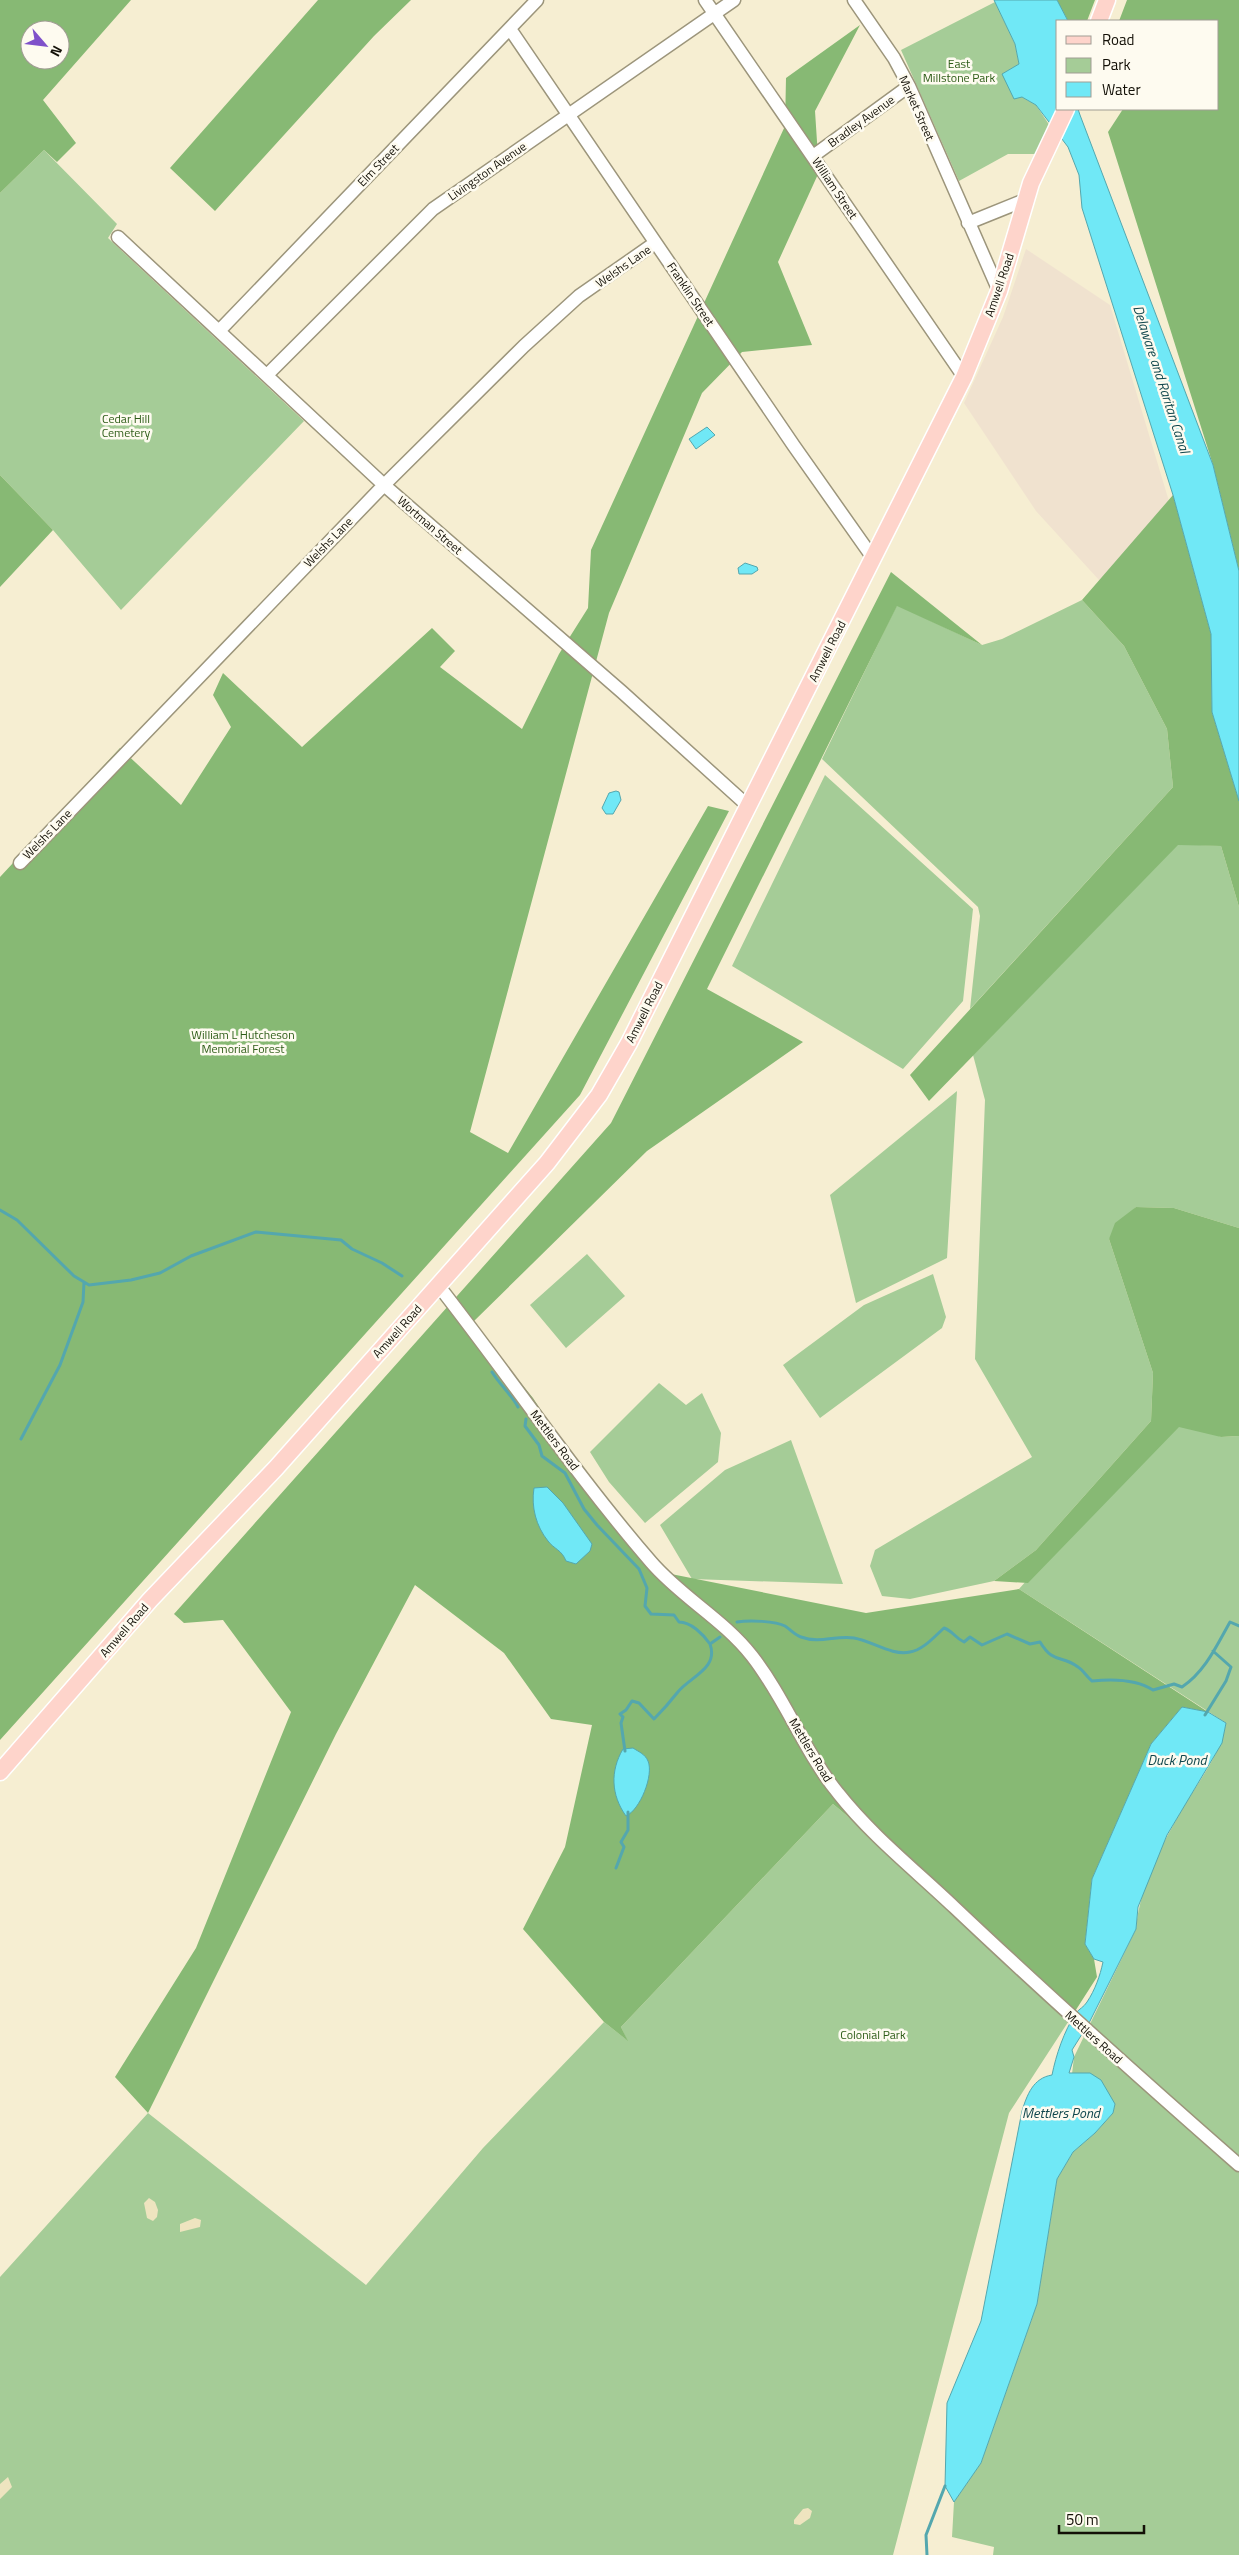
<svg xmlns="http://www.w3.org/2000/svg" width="1239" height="2555" viewBox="0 0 1239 2555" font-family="'Titillium Web',sans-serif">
<rect width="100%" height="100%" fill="#f6eed2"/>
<!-- commercial -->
<path fill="#f0e2cf" d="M1026,249L1110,305L1205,621L1120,603L1036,511L964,403L1003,317Z"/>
<!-- green -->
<path fill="#a5cc97" d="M995,2L1015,44L1019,64L1003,74L1022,97L1036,105L1052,129L1036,154H1008L959,181L901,50Z
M44,150L117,224L108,238L304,421L121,610L53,530L0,475V193Z
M1082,600L1124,646L1167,729L1173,787L970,1009L980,916L978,907L822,759L897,605L982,645L1002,639Z
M825,775L973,909L963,1001L903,1069L732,966Z
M1178,844L1221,846L1239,907V1228L1174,1208L1136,1207L1109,1239L1153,1373L1151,1421L1036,1550L994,1581L910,1599L882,1596L870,1566L875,1550L1032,1457L975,1359L985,1100L973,1055Z
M957,1091L947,1258L856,1303L830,1195Z
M587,1254L625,1296L566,1348L530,1305Z
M933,1274L946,1317L942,1328L820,1418L783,1365L864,1305Z
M659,1383L686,1405L702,1393L721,1433L718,1462L645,1523L609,1482L590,1452Z
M1175,1414L1221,1437L1239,1436V2555H993L994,2547L952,2537L954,2502L981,2463L1037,2304L1057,2179L1073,2152L1095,2133L1113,2113L1115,2104L1090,2073L1072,2074L1074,2057L1136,1929C1140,1883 1165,1838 1189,1798C1204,1774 1221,1751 1226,1723L1019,1589Z
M791,1440L843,1584L692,1579L660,1525L725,1470Z
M833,1804L975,1924L1072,2016L1009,2113L893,2555H0V2277L148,2113L366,2285L483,2148L604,2022L627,2040L621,2027Z"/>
<!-- forest -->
<path fill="#87b974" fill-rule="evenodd" d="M0,0H131L43,100L76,143L57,162L44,150L0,193ZM30,30H60V60H30Z
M318,0H411L374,36L215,211L170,168Z
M1057,0H1095L1087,21H1068Z
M1127,0H1239V571L1213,465L1108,132L1123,109H1218V21H1119Z
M860,25L815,111L819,172L778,262L812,345L742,352L702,393L609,613L470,1132L508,1153L708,806L729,811L580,1095L0,1740V877L120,748L181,805L231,727L213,695L223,673L302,747L432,628L455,651L440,667L522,729L559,654L588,608L591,550L785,126L786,78Z
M0,475L53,530L0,587Z
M1173,495L1211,634L1212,712L1239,801V907L1221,846L1178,845L929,1101L910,1075L1173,787L1167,729L1124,646L1082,600Z
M891,572L982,645L897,606L707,989L803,1042L647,1151L472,1323L533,1398L573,1460L661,1572L866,1613L1019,1589L1208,1712L1182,1707L1151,1744L1092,1879L1085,1944L1094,1959L1097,1977L1072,2016L975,1924L833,1804L621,2027L628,2041L604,2022L523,1929L565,1847L592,1725L551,1719L504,1653L415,1585L336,1734L148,2113L115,2077L196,1948L291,1712L223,1620L184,1623L174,1614L611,1123Z
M1136,1207L1174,1208L1239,1228V1436L1221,1437L1179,1427L1028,1583L994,1581L1036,1550L1151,1421L1153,1373L1109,1239L1115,1223Z"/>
<!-- sand -->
<path fill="#eee4bf" d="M149,2198L155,2202L158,2210L157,2217L153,2221L147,2218L144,2203Z
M195,2218L201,2220L200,2227L180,2232V2224Z
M8,2477L12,2487L0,2499V2484Z
M808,2508L812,2511L810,2518L800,2525L794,2524V2520L803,2509Z"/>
<!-- water -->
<path fill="#70e8f6" stroke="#54a7ae" d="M994,0H1057L1068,21H1058V109H1078L1080,115L1213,465L1239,571V801L1212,712L1211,634L1173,495L1082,208L1079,175L1068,147L1036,105L1022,97L1014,99L1002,74L1019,64L1015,44Z
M707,427L715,435L696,449L689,439Z
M745,563L757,567L758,570L752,574H739L738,568Z
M616,791L619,792L621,800L613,814H606L602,808L609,793Z
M547,1487L563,1503L592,1544L590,1551L576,1564L566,1561C562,1550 554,1549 548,1541C536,1526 531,1507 534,1488Z
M1182,1707L1208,1712L1226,1723L1222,1743L1167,1835L1138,1907L1136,1929L1089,2023L1072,2050L1074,2057L1069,2073H1090L1101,2080L1115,2104L1113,2113L1095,2133L1073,2152L1057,2179L1037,2304L981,2463L954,2502L945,2486L947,2403L981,2321L1022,2111C1027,2095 1033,2078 1052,2075C1056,2055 1064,2031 1076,2013C1079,2009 1084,2007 1087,2002C1095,1990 1100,1976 1103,1962L1094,1959L1085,1944L1092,1879L1151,1744Z
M633,1748C639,1752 645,1754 648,1761C654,1775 640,1810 626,1816C611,1795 610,1771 623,1749Z"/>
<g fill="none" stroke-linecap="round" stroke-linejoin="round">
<!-- stream -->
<path stroke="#54a7ae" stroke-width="3" d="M0,1210L17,1220L74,1276L89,1285L131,1280L160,1273L191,1256L256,1232L341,1240L352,1249L382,1263L402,1276
M492,1372C500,1385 511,1394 518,1407
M526,1419L525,1426L539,1445L542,1456L565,1473L584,1509L597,1525L639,1569L647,1588L645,1606L651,1614L674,1615L679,1622C691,1622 703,1634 710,1644L720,1637
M21,1439L60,1365L83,1302L84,1282
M737,1622C749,1620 776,1621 785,1626C791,1630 795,1635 801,1637C820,1644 836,1635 854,1638C872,1641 892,1656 910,1652C923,1650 934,1637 944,1628C953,1631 955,1638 964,1642L970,1637L982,1645L1007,1634L1030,1644L1040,1642C1054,1665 1061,1654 1078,1667C1083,1670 1087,1677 1092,1681C1111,1679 1136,1679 1153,1690L1174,1684L1182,1687C1205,1672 1217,1645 1230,1622L1239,1626
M1205,1715L1226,1681L1231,1667L1213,1651
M625,1751L621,1723L623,1717L620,1714L626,1710L632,1701L639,1703L654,1719C662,1711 670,1702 677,1693C689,1677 719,1669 710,1644
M616,1868L624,1847L621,1842L628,1830V1812
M927,2555L926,2535L945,2486"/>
<defs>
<path id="minor" d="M705,0L964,377
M854,0L894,58L909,86L999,291
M510,29L794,446L873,558
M813,156L909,86
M968,223L1025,200
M118,237L384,485L622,692L748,806
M219,331L537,0
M267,375L433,209L734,0
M20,863L384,485L524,346L579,296L655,243
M438,1285C510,1377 575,1474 651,1562C681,1597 723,1619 752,1656C785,1698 805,1753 838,1793C871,1835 915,1870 954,1907C1047,1995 1142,2080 1239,2165"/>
<path id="major" d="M1099,21L1107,0
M0,1772L150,1600L276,1468L547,1163L599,1095L629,1043L964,377L999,291L1031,183L1066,109"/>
</defs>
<!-- minor casing -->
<use href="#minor" stroke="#9c957b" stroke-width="15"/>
<!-- major casing -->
<use href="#major" stroke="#fff" stroke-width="19"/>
<!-- minor -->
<use href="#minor" stroke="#fff" stroke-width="12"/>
<!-- major -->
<use href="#major" stroke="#fed4cb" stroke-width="16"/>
</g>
<g text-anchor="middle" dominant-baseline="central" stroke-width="5" stroke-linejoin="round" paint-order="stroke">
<!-- park labels -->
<g font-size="12" fill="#2d5c17" stroke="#fefbf0">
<text x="959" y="63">East<tspan x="959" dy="14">Millstone Park</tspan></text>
<text x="126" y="418">Cedar Hill<tspan x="126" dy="14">Cemetery</tspan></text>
<text x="243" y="1034">William L Hutcheson<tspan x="243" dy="14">Memorial Forest</tspan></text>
<text x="873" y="2034">Colonial Park</text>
</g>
<!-- street labels -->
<g font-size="12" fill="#131007" stroke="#fefbf0">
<text transform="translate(917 108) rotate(66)">Market Street</text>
<text transform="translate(861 121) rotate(-36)">Bradley Avenue</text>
<text transform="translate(378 165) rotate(-46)">Elm Street</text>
<text transform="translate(487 171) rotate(-35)">Livingston Avenue</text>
<text transform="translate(835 188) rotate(56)">William Street</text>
<text transform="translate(623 266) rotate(-35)">Welshs Lane</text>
<text transform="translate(999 285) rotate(-71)">Amwell Road</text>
<text transform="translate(691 294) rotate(56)">Franklin Street</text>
<text transform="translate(430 525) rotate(41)">Wortman Street</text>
<text transform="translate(328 542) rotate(-46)">Welshs Lane</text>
<text transform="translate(827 651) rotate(-63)">Amwell Road</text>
<text transform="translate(47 834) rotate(-46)">Welshs Lane</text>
<text transform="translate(644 1012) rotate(-63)">Amwell Road</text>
<text transform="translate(397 1331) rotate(-48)">Amwell Road</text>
<text transform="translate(555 1440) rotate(53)">Mettlers Road</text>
<text transform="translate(124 1630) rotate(-49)">Amwell Road</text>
<text transform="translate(811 1750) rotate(59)">Mettlers Road</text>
<text transform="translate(1094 2037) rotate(42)">Mettlers Road</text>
</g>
<!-- water labels -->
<g font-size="14" font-style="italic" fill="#10474d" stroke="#fefbf0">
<text transform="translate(1162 379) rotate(72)">Delaware and Raritan Canal</text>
<text x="1177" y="1759">Duck Pond</text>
<text x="1061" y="2112">Mettlers Pond</text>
</g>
</g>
<!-- legend -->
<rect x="1056" y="20" width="162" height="90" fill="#fefbf0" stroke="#a09d93"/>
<rect x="1066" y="36" width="25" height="8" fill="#fed4cb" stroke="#a09d93"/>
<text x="1102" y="45" font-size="15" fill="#131007">Road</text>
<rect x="1066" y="58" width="25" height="15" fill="#a5cc97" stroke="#a09d93"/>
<text x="1102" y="70" font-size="15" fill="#131007">Park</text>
<rect x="1066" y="82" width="25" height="15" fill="#70e8f6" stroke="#a09d93"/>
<text x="1102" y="95" font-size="15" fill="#131007">Water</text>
<!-- north arrow -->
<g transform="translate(45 45) rotate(118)"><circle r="24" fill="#fefbf0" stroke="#a09d93"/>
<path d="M0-4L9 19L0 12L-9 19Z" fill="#7f51ca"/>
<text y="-8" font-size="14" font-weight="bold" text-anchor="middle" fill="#131007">N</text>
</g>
<!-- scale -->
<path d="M1059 2525v8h85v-8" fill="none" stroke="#131007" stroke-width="2.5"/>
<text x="1066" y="2525" font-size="15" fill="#131007" stroke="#fefbf0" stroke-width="4" paint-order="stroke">50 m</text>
</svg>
